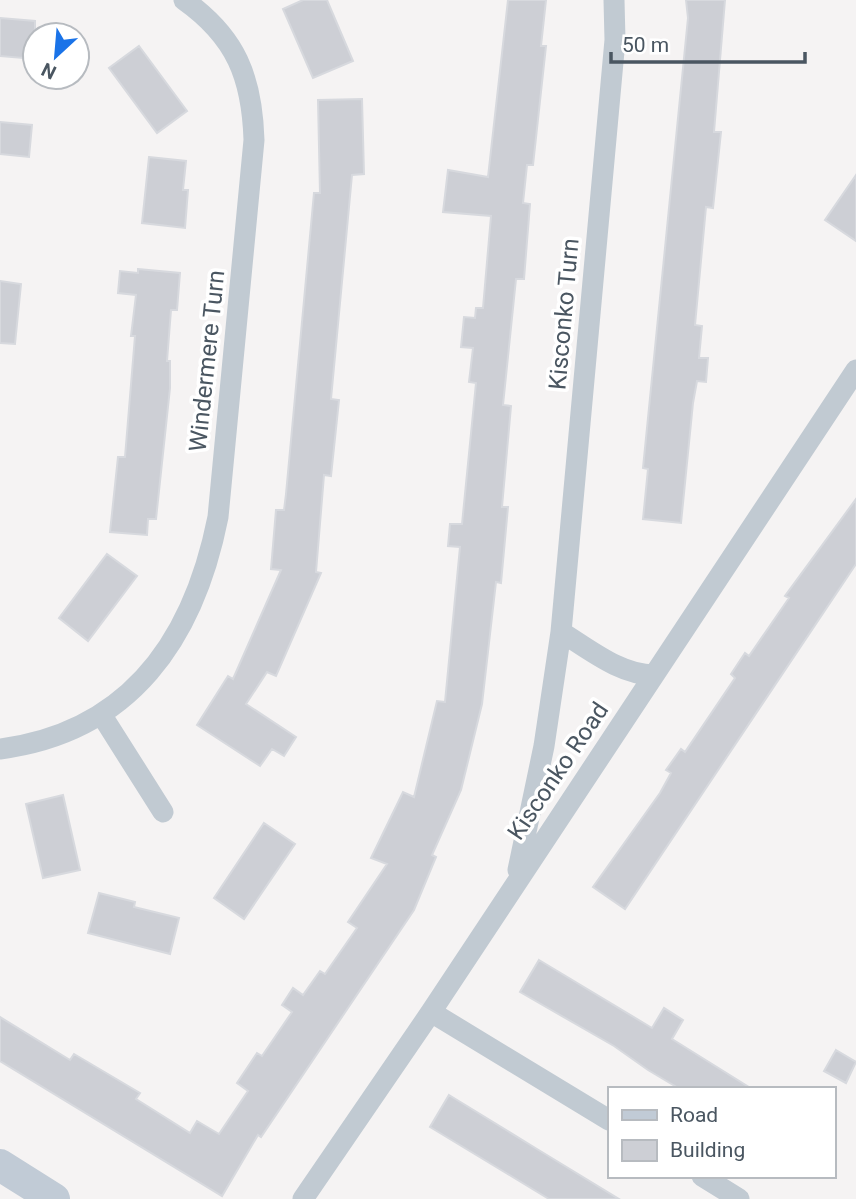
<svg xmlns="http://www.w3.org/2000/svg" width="856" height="1199" viewBox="0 0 856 1199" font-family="Roboto,sans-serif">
<rect width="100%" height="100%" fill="#f5f3f3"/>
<!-- building -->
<path fill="#cdcfd5" stroke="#d7d9de" stroke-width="2" d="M303,0H327L353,61L313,78L283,9Z
M508,0H546L541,46H546L533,165H527L523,203L530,204L524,279H516L503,405L511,406L502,507H508L501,583L496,582L482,704L461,790L432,855L436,857L414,910L261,1137L258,1135L222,1196L0,1061V1017L70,1060L74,1054L140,1093L136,1099L190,1133L197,1121L219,1134L248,1091L237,1083L257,1053L262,1056L292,1012L282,1005L293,988L303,995L320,971L325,974L357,928L348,922L387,864L371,858L403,792L414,797L437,701L445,702L460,547L448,546L450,524H462L476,383L469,382L473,348L461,347L464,317L475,318L476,308H483L491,216L443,212L448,170L488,177Z
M686,0H725L714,132H721L713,208L706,207L695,325L702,326L699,358H708L706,382L697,381L693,403L681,523L643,519L648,469L643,468L688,18Z
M0,18L35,21V59L0,56Z
M139,46L187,111L157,133L109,68Z
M362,99L364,174L352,175L331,399L339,400L331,476L324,475L316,572L321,573L276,676L267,672L246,704L296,737L284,756L272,749L260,766L197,725L228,676L233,679L281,570L271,569L276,510H284L286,494L314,193H320L318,100Z
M0,122L32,125L29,157L0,154Z
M149,157L186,161L183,190H188L185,228L142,223Z
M856,175V241L825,220Z
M138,269L180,273L177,310H171L167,361H170V388L156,519H148L147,535L110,532L118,457H125L135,336H131L136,295L118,293L120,271L138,273Z
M0,281L21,284L15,344L0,343Z
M856,499V564L625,909L593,887L660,793L671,773L666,770L681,749L685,752L735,678L731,674L745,653L749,656L789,598L785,596Z
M107,554L137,576L88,641L59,618Z
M63,795L80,870L43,878L26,804Z
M264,823L295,844L244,919L214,898Z
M99,893L135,902L134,907L179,918L170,954L88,933Z
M539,960L652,1028L664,1008L683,1020L672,1039L752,1089H680L648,1070L614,1046L520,992Z
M836,1050L856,1062L846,1083L824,1071Z
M449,1095L537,1149L619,1199H549L430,1127Z"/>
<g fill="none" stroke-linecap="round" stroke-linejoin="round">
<!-- street -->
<path stroke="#c1cad2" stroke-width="21" d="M561,632C589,649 620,675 654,675
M101,714L163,812
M0,749C131,732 194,638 218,517L254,140C252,77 236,37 184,0
M518,870L544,746L561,632L615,40L614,0
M431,1012L609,1120
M702,1176L739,1199
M303,1199L431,1012L856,370"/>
<!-- secondary -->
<path stroke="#c1cbd6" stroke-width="32" d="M0,1165L54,1199"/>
</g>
<g text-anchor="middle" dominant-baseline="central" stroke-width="7" stroke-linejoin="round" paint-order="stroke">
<!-- street labels -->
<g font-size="24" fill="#4a5661" stroke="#fff">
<text transform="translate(564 314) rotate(-85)">Kisconko Turn</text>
<text transform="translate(207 361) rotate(-84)">Windermere Turn</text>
<text transform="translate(558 771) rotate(-56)">Kisconko Road</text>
</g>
</g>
<!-- legend -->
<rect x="608" y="1087" width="228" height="91" fill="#ffffff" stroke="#b7bbc0" stroke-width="2"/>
<rect x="622" y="1110" width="35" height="10" fill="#c1cbd6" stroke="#b7bbc0" stroke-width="2"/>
<text x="670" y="1122" font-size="21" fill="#4a5661">Road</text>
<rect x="622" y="1140" width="35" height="21" fill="#cdcfd5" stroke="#b7bbc0" stroke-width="2"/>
<text x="670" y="1157" font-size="21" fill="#4a5661">Building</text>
<!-- north arrow -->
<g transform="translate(56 56) rotate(206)"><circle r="33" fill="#ffffff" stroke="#b7bbc0" stroke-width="2"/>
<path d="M0-5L12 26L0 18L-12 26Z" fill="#1a73e8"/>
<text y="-10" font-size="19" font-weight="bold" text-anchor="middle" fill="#4a5661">N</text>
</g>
<!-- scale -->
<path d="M611 52v10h194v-10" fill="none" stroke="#4a5661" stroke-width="3.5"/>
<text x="622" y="52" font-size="21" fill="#4a5661" stroke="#ffffff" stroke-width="5" paint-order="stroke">50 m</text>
</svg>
